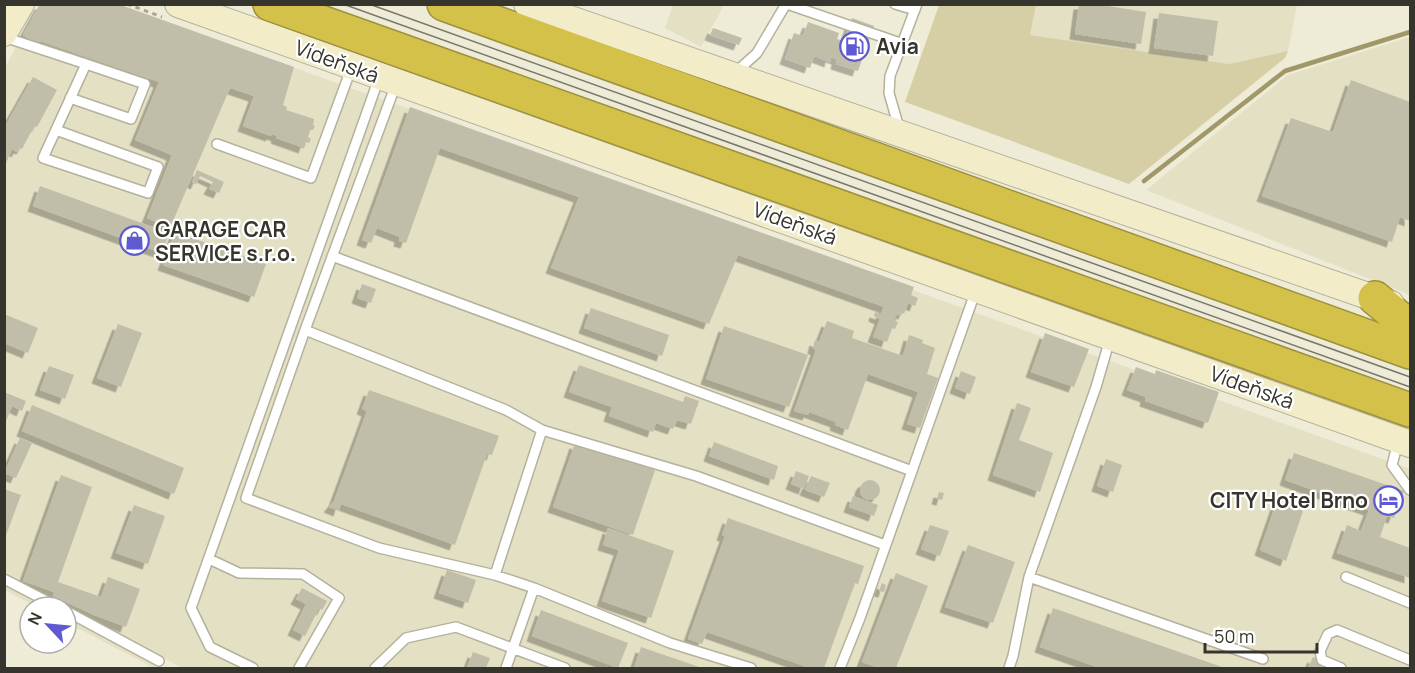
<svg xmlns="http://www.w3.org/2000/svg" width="1415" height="673" viewBox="0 0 1415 673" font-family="Manrope,sans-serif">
<defs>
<filter id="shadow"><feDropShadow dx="-5.5" dy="5.5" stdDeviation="0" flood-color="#0004"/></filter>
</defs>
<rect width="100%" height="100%" fill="#eeebd6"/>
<!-- built -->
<path fill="#e4e0c4" d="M39,5H120L1410,469V668H182L162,657L154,668L66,622V607H37L5,590V67Z
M673,5V4L724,5L701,47L665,28Z
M1036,5H1297L1288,51L1229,64L1030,35Z
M1410,37V295L1146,190L1288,75Z"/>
<!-- green -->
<path fill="#d6cfa5" d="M939,5H1036L1030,35L1229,64L1288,51L1285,58L1129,184L905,102Z
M1367,409L1410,425V434L1358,412Z"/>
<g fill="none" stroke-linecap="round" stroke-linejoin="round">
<!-- stream -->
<path stroke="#a09869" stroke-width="4.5" d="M1144,181L1285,71L1410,32"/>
</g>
<!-- building -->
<path fill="#c0bda8" filter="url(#shadow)" d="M40,4H118L294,67L283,105L287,107L286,110L314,119L313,125L315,126L313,130H310L308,137L311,139L309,143L306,142L304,148L276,138L277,136L272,134L271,136L243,126L254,96L230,88L170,228L147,218L172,155L135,140L159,82L40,41L36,43L23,35Z
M1079,4H1095L1146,12L1141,44L1075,34Z
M1159,13L1218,21L1213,56L1154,48Z
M852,18L874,26L858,71L836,64L837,59L831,57L830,62L814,56L810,68L785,59L794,33L803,36L808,22L839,33L837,39L844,41Z
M713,28L742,38L739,45L710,35Z
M33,77L57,90L37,127L34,126L22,149L19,148L17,152L12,149L4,168V147L12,149L4,145V128Z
M1351,80L1410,102V221L1400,217L1392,242L1262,196L1291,118L1333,132Z
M410,107L914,287L911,295L918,298L915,306L908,303L904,314L902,313L901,316L897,314L894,321L898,322L895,329L892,328L887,342L873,337L880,319L874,316L875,312L881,314L884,307L738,255L709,324L551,268L579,197L440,148L406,243L399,241L400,237L377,228L371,243L362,240Z
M197,170L224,182L219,193L209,189L213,182L200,176L196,184L192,182Z
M40,186L169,233L162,253L33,206Z
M175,232L266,264L254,297L163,265Z
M362,284L376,289L371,303L357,298Z
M591,308L669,335L662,356L584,328Z
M4,314L38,328L28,353L4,343Z
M827,321L854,331L852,338L903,356L909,335L923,340L922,343L935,348L927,374L938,378L920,428L907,424L918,392L868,374L848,430L835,425L836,422L809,412L808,415L794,411L816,350L813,348L815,340L819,342Z
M118,324L142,333L121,387L97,378Z
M724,326L808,355L789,407L706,379Z
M1045,333L1089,349L1074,387L1031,372Z
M579,365L683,402L685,396L699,401L691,424L677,420L673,429L656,423L653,432L609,416L612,407L569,392Z
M49,366L74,375L65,399L40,390Z
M1136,367L1155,374L1156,370L1219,392L1208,423L1145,401L1146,397L1127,390Z
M961,371L976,377L970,394L955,388Z
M369,390L499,436L492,455L487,454L455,545L341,504L339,511L329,507L334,501L367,411L362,409Z
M4,392L26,401L22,411L12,406L5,424Z
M1017,403L1031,408L1019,440L1053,453L1040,492L993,475Z
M32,405L184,468L174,494L22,431Z
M20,438L32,443L16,478L4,473Z
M714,442L778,466L774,480L709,456Z
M575,443L655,470L633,535L553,507Z
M1294,453L1404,491L1394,518L1387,516L1380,537L1410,548V578L1337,553L1347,525L1361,531L1369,510L1285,480Z
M1106,459L1122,465L1113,492L1097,486Z
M796,471L809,476L804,489L791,484Z
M61,475L92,487L58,582L101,597L108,577L140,589L126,627L94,615L53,596L54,592L23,581Z
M811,476L830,483L824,497L805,490Z
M860 490a10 10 0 1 1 20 0a10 10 0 1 1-20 0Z
M4,489L21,495L5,538H4Z
M939,492L944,493L942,500L937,499Z
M853,496L878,505L874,516L849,507Z
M1277,501L1303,511L1286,561L1260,550Z
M134,505L165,516L148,564L116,553Z
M728,518L864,566L858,584L855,583L824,668H810L707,632L702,644L688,639L725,536L722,535Z
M930,525L949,531L940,556L921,549Z
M608,528L674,551L651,618L602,601L619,550L603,545Z
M968,545L1015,562L993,623L945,607Z
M447,570L476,580L468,603L439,593Z
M896,573L928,586L896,668H879L862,662Z
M882,583L886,585L884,592L879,591Z
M302,588L327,601L322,610L319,608L305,636L293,630L306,604L296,599Z
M1053,608L1225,668H1100L1040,647Z
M541,610L628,643L618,668L532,636Z
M641,647L702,668H634Z
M473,652L490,658L486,668H467Z
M1313,657L1323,662L1320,668H1308Z"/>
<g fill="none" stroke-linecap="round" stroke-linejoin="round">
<defs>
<path id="lane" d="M787,4L903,44
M895,4L915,10
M4,37L86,64L43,158L148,193L158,167L56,130
M736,72L757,53L786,4
M396,84L305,330L246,498L379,548L495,575L534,588L670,643L751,668
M70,98L131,119L145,84L86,64
M899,128L889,93L890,76L917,4
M217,144L311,178L351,69
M332,256L912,471
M305,330L506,410L542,430L696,476L885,545
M1398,442L1392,465L1410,490
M209,559L239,573L303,574L339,598L299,668
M495,575L542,430
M1029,577L1263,659
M1346,577L1410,603
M4,579L58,607
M66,611L159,661
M253,668L210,647L191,608L379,78
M375,668L406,638L456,627L565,668
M506,668L534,588
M840,668L860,618L976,290
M1009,668L1013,656L1029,577L1096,387L1110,339
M1341,668L1322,660L1320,651L1328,634L1337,630L1410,660"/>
<path id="secondary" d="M178,4L1410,444
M527,4L1391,304
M4,33L21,4"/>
<path id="highway" d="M270,4L1410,410
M444,4L1410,352
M1375,298L1410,327"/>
</defs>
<!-- lane casing -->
<use href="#lane" stroke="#b4b19d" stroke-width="12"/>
<!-- secondary casing -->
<use href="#secondary" stroke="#b4b19d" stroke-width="28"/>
<!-- highway casing -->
<use href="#highway" stroke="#9d903f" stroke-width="36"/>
<!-- path -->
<path stroke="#a9a696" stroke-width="3" stroke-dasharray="4.5 4.5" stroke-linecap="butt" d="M127,4L162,17"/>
<!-- lane -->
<use href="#lane" stroke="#fff" stroke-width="9"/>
<!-- secondary -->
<use href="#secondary" stroke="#f2ecc8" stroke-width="26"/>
<!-- highway -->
<use href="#highway" stroke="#d4c149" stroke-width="33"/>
<!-- tram -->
<path stroke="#79776a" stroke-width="1.5" d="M343,4L1410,387
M369,4L1410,377"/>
</g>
<!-- icons -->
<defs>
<symbol id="fuel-ring" viewBox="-11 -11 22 22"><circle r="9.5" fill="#fff" stroke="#5f5ad2" stroke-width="1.5"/><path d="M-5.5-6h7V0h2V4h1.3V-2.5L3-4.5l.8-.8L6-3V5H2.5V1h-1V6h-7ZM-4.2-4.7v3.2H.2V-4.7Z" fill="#5f5ad2"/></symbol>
<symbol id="shop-ring" viewBox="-11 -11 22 22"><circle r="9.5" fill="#fff" stroke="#5f5ad2" stroke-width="1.5"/><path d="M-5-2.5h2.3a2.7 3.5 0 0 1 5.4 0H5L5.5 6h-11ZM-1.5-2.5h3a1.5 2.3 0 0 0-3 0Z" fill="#5f5ad2"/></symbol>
<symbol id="hotel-ring" viewBox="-11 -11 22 22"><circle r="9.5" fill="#fff" stroke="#5f5ad2" stroke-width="1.5"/><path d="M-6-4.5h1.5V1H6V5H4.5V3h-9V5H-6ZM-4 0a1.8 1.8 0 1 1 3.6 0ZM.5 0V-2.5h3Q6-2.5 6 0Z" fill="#5f5ad2"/></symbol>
</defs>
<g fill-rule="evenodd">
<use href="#fuel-ring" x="838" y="30" width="33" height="33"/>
<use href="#shop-ring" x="118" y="224" width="33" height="33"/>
<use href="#hotel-ring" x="1372" y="484" width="33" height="33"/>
</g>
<g text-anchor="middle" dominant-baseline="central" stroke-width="4.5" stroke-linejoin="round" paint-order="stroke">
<!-- poi labels -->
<g font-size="21" font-weight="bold" fill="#36352d" stroke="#fff" text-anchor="start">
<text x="876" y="46">Avia</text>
<text x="155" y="229">GARAGE CAR<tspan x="155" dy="24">SERVICE s.r.o.</tspan></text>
<text x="1368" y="500" text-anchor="end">CITY Hotel Brno</text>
</g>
<!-- street labels -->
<g font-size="21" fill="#36352d" stroke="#fff">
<text transform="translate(337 61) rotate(20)">Vídeňská</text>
<text transform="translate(795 223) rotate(20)">Vídeňská</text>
<text transform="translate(1252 387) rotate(20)">Vídeňská</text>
</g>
</g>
<!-- border -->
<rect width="1415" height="673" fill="none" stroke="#36352d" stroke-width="12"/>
<!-- north arrow -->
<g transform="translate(48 625) rotate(296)"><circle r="28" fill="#ffffff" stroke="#afaeab" stroke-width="1.5"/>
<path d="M0-4.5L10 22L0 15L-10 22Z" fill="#5f5ad2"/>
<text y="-9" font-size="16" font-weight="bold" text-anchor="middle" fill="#36352d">N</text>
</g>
<!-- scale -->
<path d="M1205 643v9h112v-9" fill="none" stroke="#36352d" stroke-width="3"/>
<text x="1214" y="643" font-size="18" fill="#36352d" stroke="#ffffff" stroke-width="4.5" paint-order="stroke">50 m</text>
</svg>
